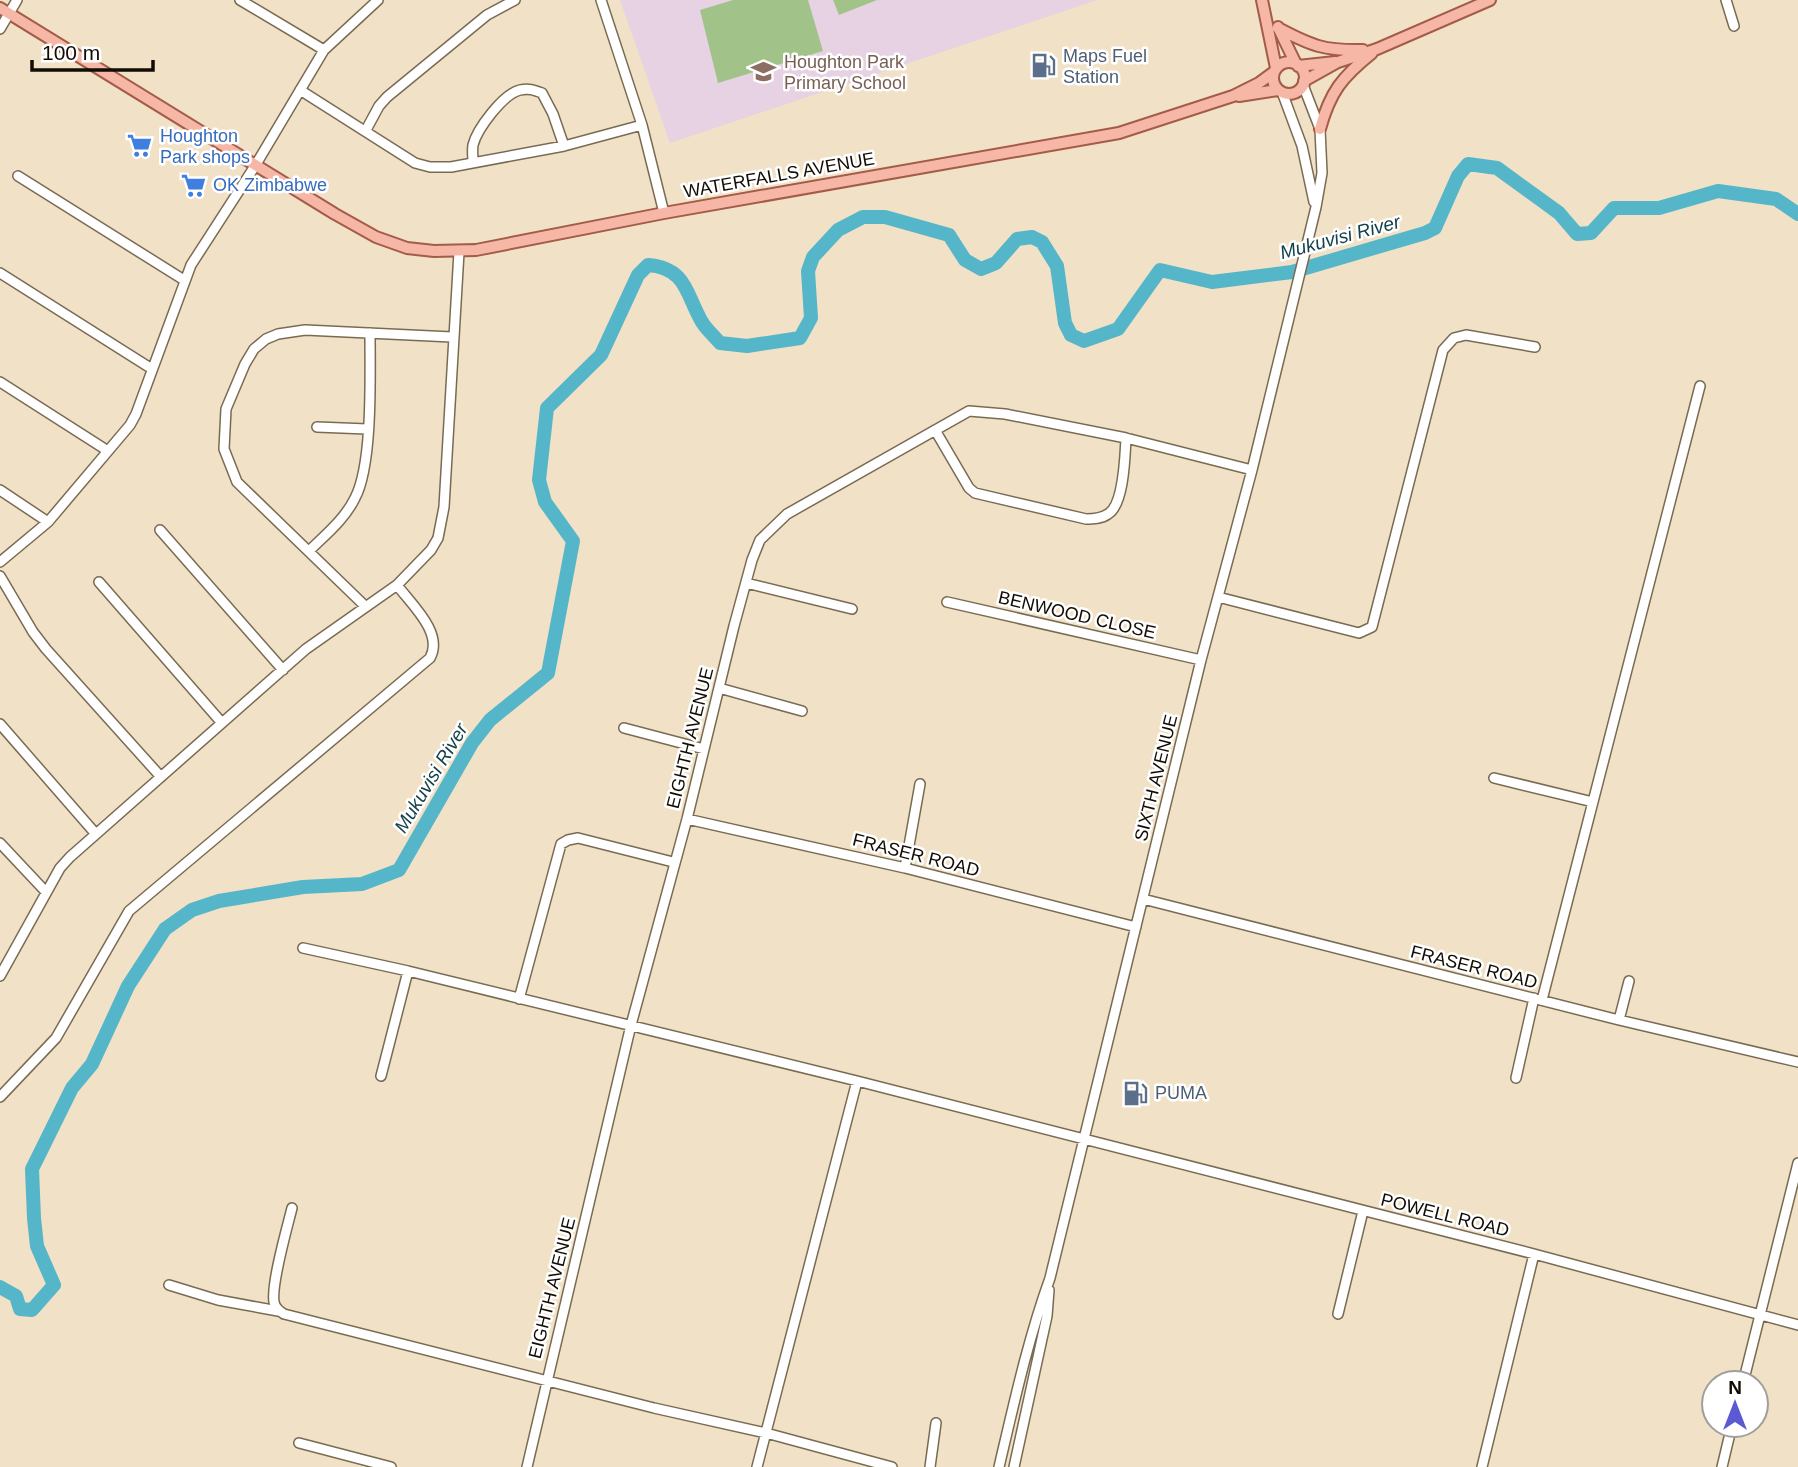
<svg xmlns="http://www.w3.org/2000/svg" width="1798" height="1467" viewBox="0 0 1798 1467" font-family="Arial,sans-serif">
<rect width="100%" height="100%" fill="#f1e1c6"/>
<!-- education -->
<path fill="#e6d2e2" d="M620,0H1097L670,143Z"/>
<!-- green -->
<path fill="#a1c389" d="M733,0H808L823,51L718,83L700,10Z
M833,0H877L839,15Z"/>
<g fill="none" stroke-linecap="round" stroke-linejoin="round">
<!-- river -->
<path stroke="#54b6c8" stroke-width="14" d="M0,1287L16,1296L20,1309L32,1310L54,1285L37,1246L34,1218L32,1169L72,1088L92,1064L128,986L165,929L192,910L219,901L303,887L362,884L399,870L472,743L490,720L548,673L573,541L545,502L539,480L547,408L601,355L638,275L648,265C687,268 686,295 702,322C706,329 714,336 720,343L747,346L800,338L811,318L808,271L813,257L838,230L863,217H885L949,235L965,260L981,269L996,263L1017,239L1032,237L1042,242L1057,266L1065,323L1071,335L1084,341L1118,329L1160,270L1212,282L1292,272L1425,233L1435,228L1458,176L1468,164L1497,168L1559,213L1577,234L1591,233L1614,208H1659L1718,191L1776,199L1798,214"/>
<defs>
<path id="minor" d="M240,0L324,50
M601,0L642,125L664,213
M1726,0L1734,26
M0,29L17,0
M300,90L415,163L430,167H451L564,146L642,125
M1282,92L1302,146L1314,202
M366,130L379,106L387,97L487,15L515,0
M473,162C473,157 472,151 473,145C477,129 503,94 520,90C529,88 534,90 542,93L553,114L564,146
M18,176L184,280
M0,273L152,369
M0,382L108,451
M317,427L367,429
M935,430L969,488L975,493L1086,519C1093,519 1101,519 1108,514C1124,505 1125,456 1126,438
M0,490L48,522
M160,530L283,670
M309,551C325,535 345,519 355,498C373,464 370,375 370,333
M0,562L48,522L130,425L136,414L191,265L255,166L324,50L378,0
M0,576L33,632L46,649L161,777
M99,582L222,723
M746,583L852,609
M1218,597L1359,633L1372,627L1443,350L1454,338L1466,335L1535,347
M947,602L1201,660
M365,606L237,482L224,449L226,409L245,364L254,349L266,339L278,334L305,330L452,337
M719,688L802,711
M0,724L95,833
M624,728L704,749
M1494,778L1593,802
M687,819L905,868L1136,927
M0,843L46,892
M905,868L920,784
M1143,899L1619,1020L1798,1062
M303,948L408,971L857,1081L1534,1254L1798,1325
M0,976L60,868L70,857L306,649L397,585L431,550L438,538L444,507L459,252
M519,999L561,844L568,840L578,838L673,862
M1542,1000L1700,386
M1619,1020L1629,981
M381,1076L408,971
M1516,1078L1534,998
M0,1097L56,1038L129,911L430,658C444,633 411,604 397,585
M292,1208C287,1228 271,1284 274,1302C275,1308 279,1311 284,1314L654,1408L766,1433L892,1467
M169,1285L218,1300L278,1311
M1338,1314L1363,1211
M1743,1383L1798,1163
M299,1443L391,1467
M527,1467L631,1025L687,819L734,626L752,560L760,540L787,514L969,411L1005,414L1126,438L1252,470
M757,1467L857,1081
M930,1467L936,1423
M999,1467C1014,1403 1028,1339 1050,1278L1201,660L1252,470L1316,207L1322,173L1320,129L1303,85
M1014,1467L1047,1316L1049,1290
M1482,1467L1534,1254
M1722,1467L1732,1425"/>
<path id="major" d="M1262,0L1276,68
M0,8L335,214L376,237L407,248L434,251L476,250L664,213L1119,133L1233,96L1259,83L1274,72
M1278,27L1296,64
M1278,28C1312,46 1325,51 1363,50
M1273 78a16 16 0 1 1 32 0a16 16 0 1 1-32 0Z
M1298,66L1335,62
M1304,81L1338,62L1377,49L1490,0
M1239,96L1278,90
M1320,129C1330,92 1342,77 1372,53"/>
</defs>
<!-- minor casing -->
<use href="#minor" stroke="#796b53" stroke-width="12"/>
<!-- major casing -->
<use href="#major" stroke="#a35c48" stroke-width="14"/>
<!-- minor -->
<use href="#minor" stroke="#fff" stroke-width="9"/>
<!-- major -->
<use href="#major" stroke="#f7b7a7" stroke-width="10"/>
</g>
<!-- icons -->
<defs>
<symbol id="fuel-bare" viewBox="-9 -9 18 18"><path d="M-5.5-6h7V0h2V4h1.3V-2.5L3-4.5l.8-.8L6-3V5H2.5V1h-1V6h-7ZM-4.2-4.7v3.2H.2V-4.7Z" fill="#5c6f8a" stroke="#fff" stroke-width="2.5" paint-order="stroke"/></symbol>
<symbol id="school-bare" viewBox="-9 -9 18 18"><path d="M0-5L7-2L0 1L-7-2ZM-4 1L0 2.5L4 1V4Q0 6-4 4Z" fill="#8d6e63" stroke="#fff" stroke-width="2.5" paint-order="stroke"/></symbol>
<symbol id="supermarket-bare" viewBox="-9 -9 18 18"><path d="M-6-5.5h2.5l.6 2H6L4.5 2H-2.5L-4.4-4H-6ZM-1.5 3.2a1.3 1.3 0 1 0 .1 0ZM3 3.2a1.3 1.3 0 1 0 .1 0Z" fill="#3f7fe0" stroke="#fff" stroke-width="2.5" paint-order="stroke"/></symbol>
</defs>
<g fill-rule="evenodd">
<use href="#fuel-bare" x="1026" y="48" width="35" height="35"/>
<use href="#school-bare" x="746" y="54" width="35" height="35"/>
<use href="#supermarket-bare" x="122" y="128" width="35" height="35"/>
<use href="#supermarket-bare" x="176" y="168" width="35" height="35"/>
<use href="#fuel-bare" x="1118" y="1076" width="35" height="35"/>
</g>
<g text-anchor="middle" dominant-baseline="central" stroke-width="5" stroke-linejoin="round" paint-order="stroke">
<!-- service labels -->
<g font-size="18" fill="#4e5e75" stroke="#fff" text-anchor="start">
<text x="1063" y="56">Maps Fuel<tspan x="1063" dy="21">Station</tspan></text>
<text x="1155" y="1093">PUMA</text>
</g>
<!-- education labels -->
<g font-size="18" fill="#785e54" stroke="#fff" text-anchor="start">
<text x="784" y="62">Houghton Park<tspan x="784" dy="21">Primary School</tspan></text>
</g>
<!-- shop labels -->
<g font-size="18" fill="#366cbe" stroke="#fff" text-anchor="start">
<text x="160" y="136">Houghton<tspan x="160" dy="21">Park shops</tspan></text>
<text x="213" y="185">OK Zimbabwe</text>
</g>
<!-- street labels -->
<g font-size="18" fill="#110c04" stroke="#fff">
<text transform="translate(779 175) rotate(-10)">WATERFALLS AVENUE</text>
<text transform="translate(1077 615) rotate(13)">BENWOOD CLOSE</text>
<text transform="translate(690 738) rotate(-76)">EIGHTH AVENUE</text>
<text transform="translate(1156 778) rotate(-76)">SIXTH AVENUE</text>
<text transform="translate(916 855) rotate(14)">FRASER ROAD</text>
<text transform="translate(1474 967) rotate(14)">FRASER ROAD</text>
<text transform="translate(1445 1215) rotate(14)">POWELL ROAD</text>
<text transform="translate(552 1288) rotate(-76)">EIGHTH AVENUE</text>
</g>
<!-- water labels -->
<g font-size="19" font-style="italic" fill="#15424a" stroke="#fff">
<text transform="translate(1340 237) rotate(-15)">Mukuvisi River</text>
<text transform="translate(431 778) rotate(-59)">Mukuvisi River</text>
</g>
</g>
<!-- north arrow -->
<g transform="translate(1735 1404)"><circle r="33" fill="#ffffff" stroke="#a09e9b" stroke-width="2"/>
<path d="M0-5L12 26L0 18L-12 26Z" fill="#5c5ad2"/>
<text y="-10" font-size="19" font-weight="bold" text-anchor="middle" fill="#110c04">N</text>
</g>
<!-- scale -->
<path d="M32 60v10h121v-10" fill="none" stroke="#110c04" stroke-width="3.5"/>
<text x="42" y="60" font-size="21" fill="#110c04" stroke="#ffffff" stroke-width="5" paint-order="stroke">100 m</text>
</svg>
